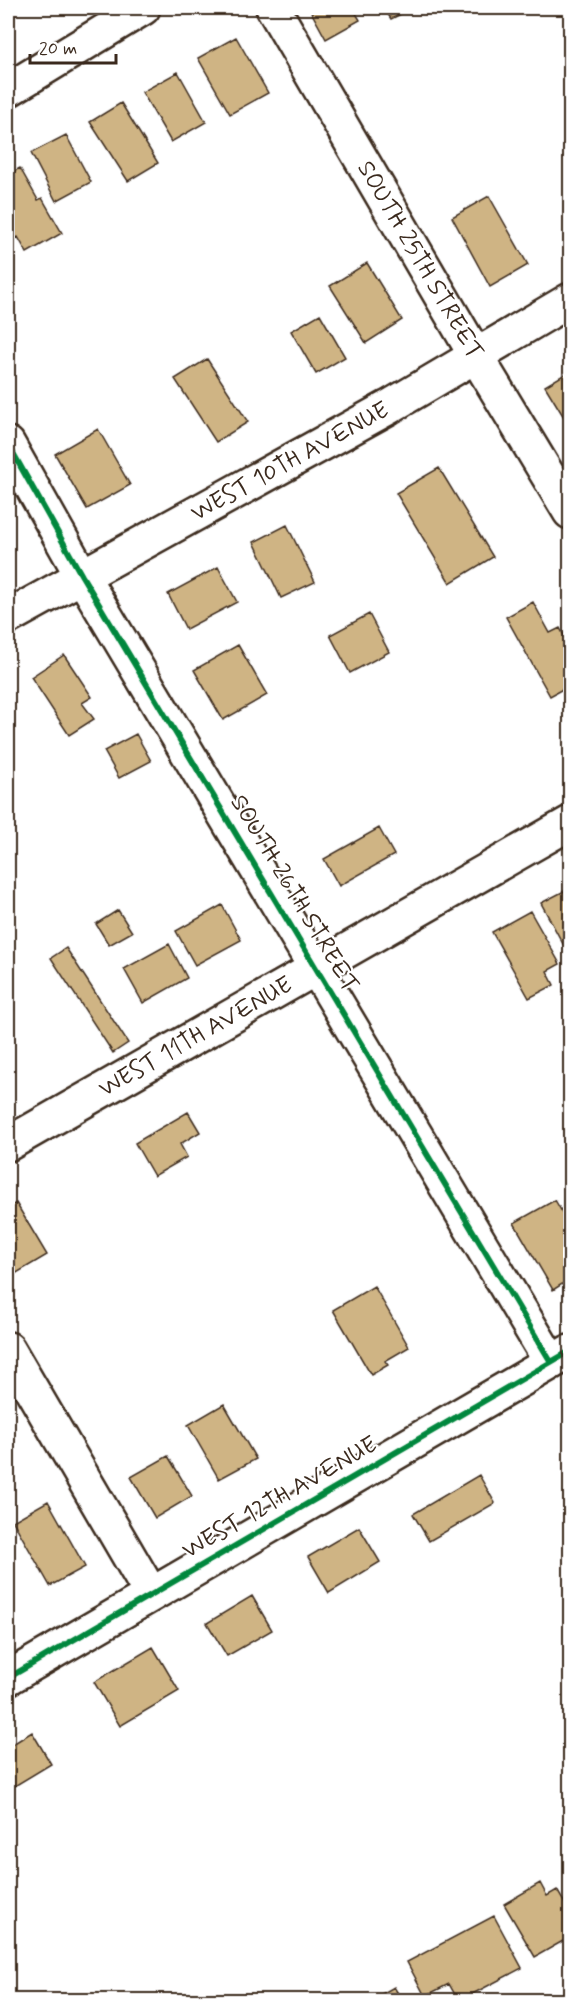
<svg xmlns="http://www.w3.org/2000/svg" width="578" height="2008" viewBox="0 0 578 2008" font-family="Mynerve,sans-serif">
<rect width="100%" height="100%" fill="#fff"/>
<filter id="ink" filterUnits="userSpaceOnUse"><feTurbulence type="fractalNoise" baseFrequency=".0167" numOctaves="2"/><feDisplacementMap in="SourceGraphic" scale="12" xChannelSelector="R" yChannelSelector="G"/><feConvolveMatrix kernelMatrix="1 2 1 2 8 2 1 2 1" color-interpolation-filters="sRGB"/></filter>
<g filter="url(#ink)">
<!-- building -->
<path fill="#cfb484" stroke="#3b2a1e" stroke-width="1.5" d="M309,8H353L360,20L326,39Z
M384,8H413L391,19Z
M236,37L268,93L230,114L198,58Z
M178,72L206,122L171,142L142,92Z
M121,103L158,163L128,181L90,122Z
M66,135L91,182L56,201L31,153Z
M20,168L38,200L42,198L62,233L27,253L18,237L8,243V171L9,174Z
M489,196L528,265L490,287L452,217Z
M367,263L402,320L366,343L330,286Z
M320,314L345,357L316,374L291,331Z
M207,359L248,422L216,442L175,379Z
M570,371V427L545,386Z
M98,429L130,485L87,509L55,454Z
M439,468L493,557L450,583L396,493Z
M287,525L315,582L281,598L254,542Z
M218,567L237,602L186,629L168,594Z
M533,602L550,633L560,628L570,647V685L550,696L506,617Z
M369,614L389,652L350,673L330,635Z
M238,645L267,695L223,720L194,670Z
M64,655L92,697L82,703L94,719L69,735L31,677Z
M136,734L151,761L119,778L104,751Z
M379,828L394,855L339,886L324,859Z
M570,888V957L541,903Z
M222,905L241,940L195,965L176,931Z
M118,910L132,932L109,945L96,924Z
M530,911L560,964L547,971L554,985L529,998L492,932Z
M169,944L187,978L143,1003L124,969Z
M66,948L128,1043L113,1053L51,958Z
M188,1112L200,1132L180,1144L187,1157L154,1176L135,1143Z
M555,1200L570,1226V1279L553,1290L514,1223Z
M16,1203L47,1255L15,1274L8,1261V1208Z
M374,1286L409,1347L385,1361L388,1365L371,1375L333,1310Z
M224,1404L256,1459L219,1479L188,1425Z
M168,1456L192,1496L155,1518L131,1477Z
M479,1475L495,1503L429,1541L413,1514Z
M48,1501L85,1567L50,1586L13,1521Z
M359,1527L380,1562L329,1593L308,1557Z
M252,1596L272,1630L227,1656L207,1623Z
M153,1647L179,1691L120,1726L94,1682Z
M32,1732L51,1764L8,1790V1747Z
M540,1883L547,1896L557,1890L570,1912V1937L535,1957L504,1904Z
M494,1916L522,1968L461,2000H458L449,1984L425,1996L407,1962Z
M394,1987L402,2000H371Z"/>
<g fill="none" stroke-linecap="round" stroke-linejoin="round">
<defs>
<g id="minor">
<path id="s1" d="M273,8L476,356L570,512"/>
<path d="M8,90L143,8"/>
<path d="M8,444L82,576L551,1362"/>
<path id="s2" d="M8,617L389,407L570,300"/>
<path id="s3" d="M8,1144L570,823"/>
<path d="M8,1349L151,1594"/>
<path d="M8,1678L569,1352"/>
</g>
</defs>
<!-- minor casing -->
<use href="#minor" stroke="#3b2a1e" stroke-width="38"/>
<!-- minor -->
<use href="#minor" stroke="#fff" stroke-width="33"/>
<defs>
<path id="cycleway" d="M8,444L82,576L551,1362
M8,1678L570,1351"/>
</defs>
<!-- cycleway casing -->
<use href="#cycleway" stroke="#fff" stroke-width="10"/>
<!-- cycleway -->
<use href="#cycleway" stroke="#00873e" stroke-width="6"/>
</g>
</g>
<g text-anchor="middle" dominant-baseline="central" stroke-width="4.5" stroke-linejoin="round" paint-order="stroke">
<!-- street labels -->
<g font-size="24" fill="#3b2a1e" stroke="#fff">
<text stroke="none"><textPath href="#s1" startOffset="292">SOUTH 25TH STREET</textPath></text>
<text stroke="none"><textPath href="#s2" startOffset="322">WEST 10TH AVENUE</textPath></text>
<text transform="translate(294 894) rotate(59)">SOUTH 26TH STREET</text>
<text stroke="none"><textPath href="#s3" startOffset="216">WEST 11TH AVENUE</textPath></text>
<text transform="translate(280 1498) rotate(-30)">WEST 12TH AVENUE</text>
</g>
</g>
<!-- margin -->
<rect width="578" height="2008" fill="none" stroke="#fff" stroke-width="30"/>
<rect x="15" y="15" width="548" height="1978" fill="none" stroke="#3b2a1e" stroke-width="2" filter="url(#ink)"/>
<!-- scale -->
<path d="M30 54v9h86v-9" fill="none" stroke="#3b2a1e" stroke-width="3"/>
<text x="39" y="54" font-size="18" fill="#3b2a1e" stroke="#ffffff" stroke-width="4.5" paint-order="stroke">20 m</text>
</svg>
